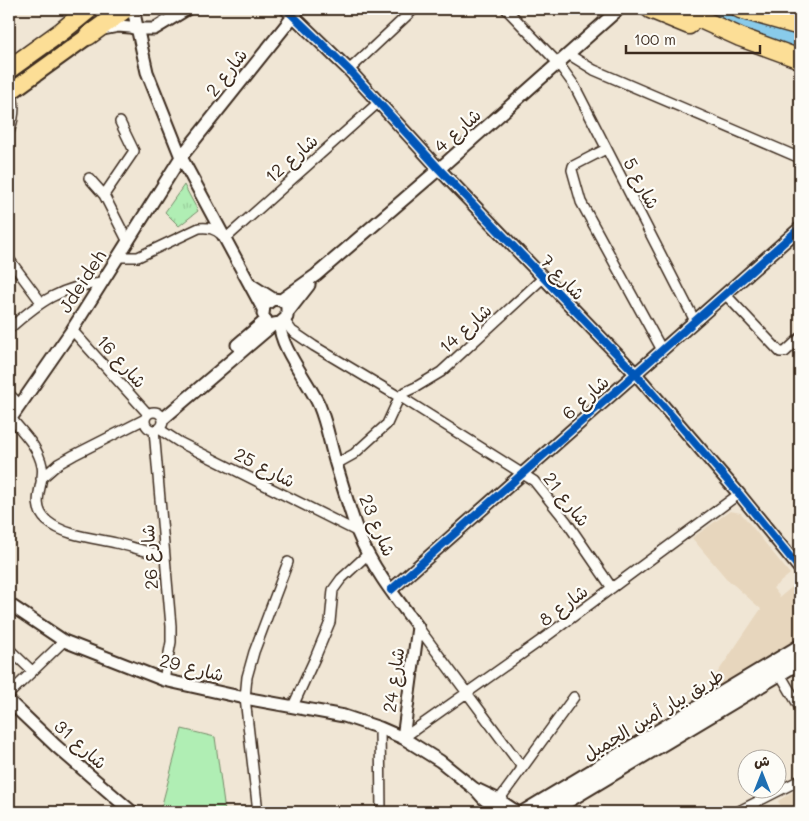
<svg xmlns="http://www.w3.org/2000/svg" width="809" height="821" viewBox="0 0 809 821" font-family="Mali,'Playpen Sans Arabic',sans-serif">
<defs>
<pattern id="grass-tufts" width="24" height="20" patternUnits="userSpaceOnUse" patternTransform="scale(1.25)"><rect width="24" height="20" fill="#b0eeb4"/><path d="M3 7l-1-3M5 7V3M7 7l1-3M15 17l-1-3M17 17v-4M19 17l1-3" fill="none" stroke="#98cc9a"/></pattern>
</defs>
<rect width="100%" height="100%" fill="#f0e6d5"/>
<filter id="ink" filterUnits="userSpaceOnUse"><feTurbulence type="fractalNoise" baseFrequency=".02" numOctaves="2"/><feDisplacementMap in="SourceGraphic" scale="10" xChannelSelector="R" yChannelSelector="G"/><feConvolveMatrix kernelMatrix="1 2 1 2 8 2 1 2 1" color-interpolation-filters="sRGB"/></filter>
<g filter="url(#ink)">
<!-- built -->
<path fill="#e7d6bd" d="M730,511L741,513L790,574L773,588L780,597L797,583L800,587V640L718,690L716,675L761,609L726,578L692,538Z
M800,787V812H784L778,801Z"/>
<!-- grass -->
<path fill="url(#grass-tufts)" stroke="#768c69" d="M184,185L198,211L179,226L165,212Z"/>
<!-- pitch -->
<path fill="#b0eeb4" stroke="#768c69" d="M182,729L215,737L225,812H160Z"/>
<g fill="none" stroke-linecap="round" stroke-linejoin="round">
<!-- river -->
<path stroke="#89cbea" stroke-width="16" d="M714,9L800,40"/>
<defs>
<path id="minor" d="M506,9L558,63L574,85L695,321
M568,54L594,70L800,158
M349,70L414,9
M9,132C14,119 16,105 11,91
M606,149L573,166L572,170L581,202L662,350
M89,178L104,195L128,242
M104,195L134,151L120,122
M225,239L379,102
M119,257H138L199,228C209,227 215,229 222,235
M9,259L41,302
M725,294L780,352H785L800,338
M284,320L292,331L314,346L396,395
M9,329C39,302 61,286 102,283
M72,330L148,414
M403,393L416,387L441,372L543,278
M9,394L20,405
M404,399L534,481L566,521L612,588
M145 421a9 9 0 1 1 18 0a9 9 0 1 1-18 0Z
M11,418C23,433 38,446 42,466C46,482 28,504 47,521C65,536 94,538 116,543C128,546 141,550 153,553L165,558
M159,429L179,442L358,532
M154,430L171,626V642L164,680
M336,464L354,454L387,424L398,400
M41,479L58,464L74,455L145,419
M418,627L522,767
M9,649L32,671
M780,674L800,708
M9,694L64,641
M293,706L315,658L330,622L333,590L341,579L368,554
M380,728L381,812
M403,738L540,641L739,494
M499,800L574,697
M258,812L245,698L247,677L254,652L288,562
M737,812L800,780"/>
<path id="tertiary" d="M133,9L147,72L181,157L263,309
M286,9L349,70L439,169L635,373L739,494L800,569
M103,29L118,26L130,27L137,29H154L187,9
M251,285L273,299L281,300L287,305V317L280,323L274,324
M281,300L316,275L439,169L619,9
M288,312L309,285
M263,314L264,306L273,299
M280,323C278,345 310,384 319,405C327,424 330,444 336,464C343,487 350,511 358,533C372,568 396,598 418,627L403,738
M237,345L266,320
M164,418L274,324
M9,421L72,330L181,157L299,9
M391,590L800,228
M9,604L64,641L164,680L245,698L344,716L380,728L403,738L440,761L476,790L484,799L500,812
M9,701L56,746L132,812
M478,790L499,800L517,812"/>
<path id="secondary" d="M525,812L800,647
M548,812L800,661"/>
<path id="trunk" d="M9,93L88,36"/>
<path id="motorway" d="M650,9L689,25
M678,9L740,37L800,59
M740,9L800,26
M88,36L125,9
M9,69L62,31L89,9"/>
</defs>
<!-- minor casing -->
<use href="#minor" stroke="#3b2a1e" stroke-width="12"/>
<!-- tertiary casing -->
<use href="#tertiary" stroke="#3b2a1e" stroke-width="15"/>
<!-- secondary casing -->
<use href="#secondary" stroke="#3b2a1e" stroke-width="18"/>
<!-- trunk casing -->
<use href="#trunk" stroke="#3b2a1e" stroke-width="19"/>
<!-- motorway casing -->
<use href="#motorway" stroke="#3b2a1e" stroke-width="21"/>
<!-- minor -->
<use href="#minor" stroke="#fdfcf7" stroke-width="9"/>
<!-- tertiary -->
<use href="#tertiary" stroke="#fdfcf7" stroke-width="11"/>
<!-- secondary -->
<use href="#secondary" stroke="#fdfcf7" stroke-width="14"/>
<!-- trunk -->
<use href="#trunk" stroke="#fcde96" stroke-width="15"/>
<!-- motorway -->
<use href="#motorway" stroke="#fcde96" stroke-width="18"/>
<defs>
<path id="cycleway" d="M286,9L349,70L439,169L635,373L739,494L800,569
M391,590L800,228"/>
</defs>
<!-- cycleway casing -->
<use href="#cycleway" stroke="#fdfcf7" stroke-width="11"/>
<!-- cycleway -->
<use href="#cycleway" stroke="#0057b8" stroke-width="8"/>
</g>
</g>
<g text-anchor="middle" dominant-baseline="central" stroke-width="4.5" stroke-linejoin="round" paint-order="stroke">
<!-- street labels -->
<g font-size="18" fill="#3b2a1e" stroke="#fdfcf7">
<text transform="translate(226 72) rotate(-52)">شارع 2</text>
<text transform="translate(457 130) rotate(-42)">شارع 4</text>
<text transform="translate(291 158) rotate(-41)">شارع 12</text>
<text transform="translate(642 183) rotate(62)">شارع 5</text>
<text transform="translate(563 277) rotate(46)">شارع 7</text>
<text transform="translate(82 281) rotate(-57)">Jdeideh</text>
<text transform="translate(465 328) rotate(-42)">شارع 14</text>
<text transform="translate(122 361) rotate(48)">شارع 16</text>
<text transform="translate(585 397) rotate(-42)">شارع 6</text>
<text transform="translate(265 467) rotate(27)">شارع 25</text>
<text transform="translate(567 499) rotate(52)">شارع 21</text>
<text transform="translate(378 525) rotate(67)">شارع 23</text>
<text transform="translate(149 557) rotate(-94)">شارع 26</text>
<text transform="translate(563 605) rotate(-37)">شارع 8</text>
<text transform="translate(192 667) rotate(14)">شارع 29</text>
<text transform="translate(393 680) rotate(-82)">شارع 24</text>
<text transform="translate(653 714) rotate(-31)">طريق بيار أمين الجميل</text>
<text transform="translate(81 744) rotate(42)">شارع 31</text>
</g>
</g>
<!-- margin -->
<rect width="809" height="821" fill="none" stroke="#fdfcf7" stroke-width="30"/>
<rect x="15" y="15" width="779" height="791" fill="none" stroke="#3b2a1e" stroke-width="2" filter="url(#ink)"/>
<!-- north arrow -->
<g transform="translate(762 774)"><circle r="24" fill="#fdfcf7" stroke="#afa8a0"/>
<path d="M0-4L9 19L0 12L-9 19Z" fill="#1f6fb2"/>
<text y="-8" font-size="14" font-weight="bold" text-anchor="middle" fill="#3b2a1e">ش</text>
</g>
<!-- scale -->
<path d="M626 45v8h134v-8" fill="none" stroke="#3b2a1e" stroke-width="2.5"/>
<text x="634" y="45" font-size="15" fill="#3b2a1e" stroke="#fdfcf7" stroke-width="4" paint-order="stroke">100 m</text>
</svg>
